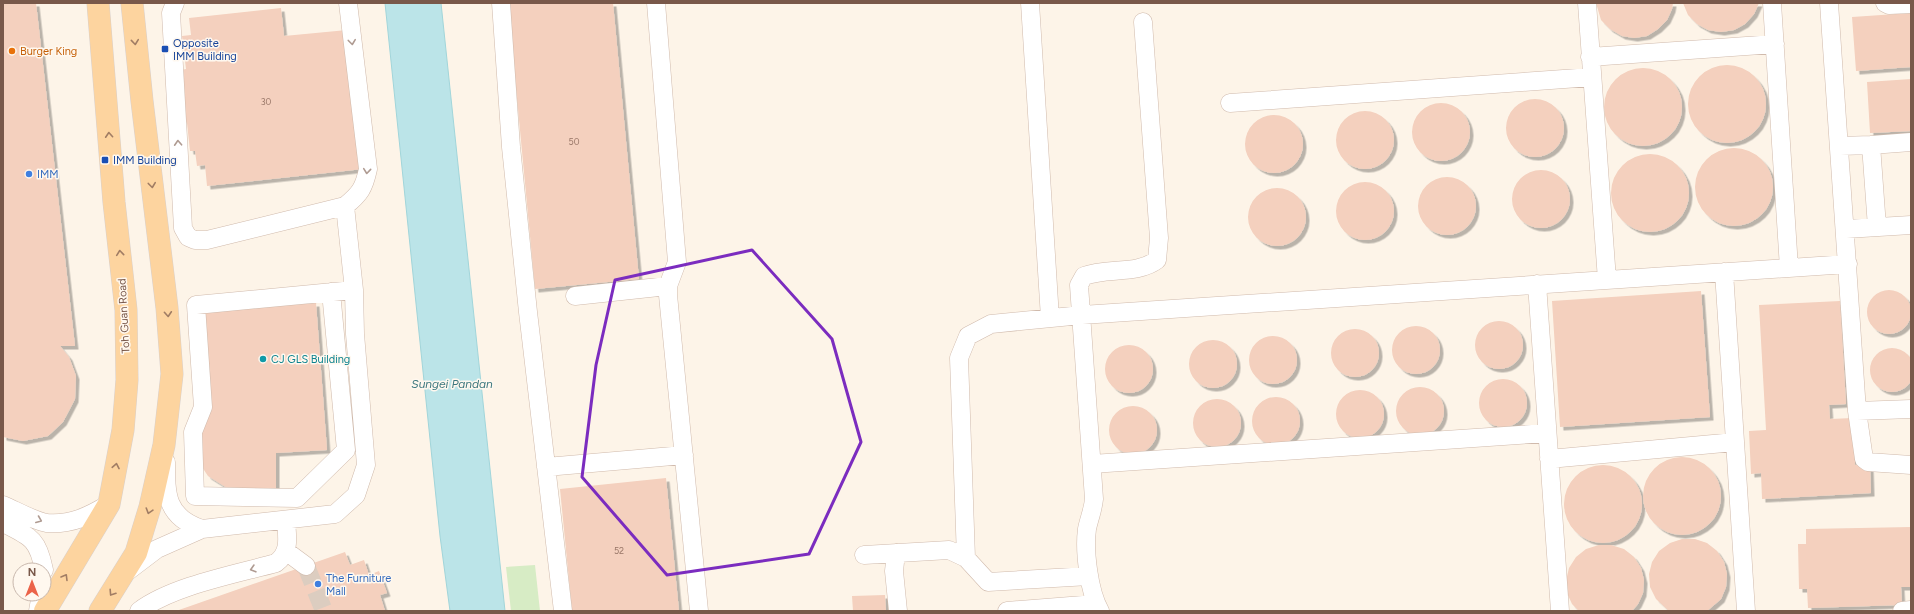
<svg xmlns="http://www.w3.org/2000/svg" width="1914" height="614" viewBox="0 0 1914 614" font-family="Figtree,sans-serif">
<defs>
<filter id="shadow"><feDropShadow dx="3.5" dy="3.5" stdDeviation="0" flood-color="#0004"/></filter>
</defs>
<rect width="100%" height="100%" fill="#fdf4e8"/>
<!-- green -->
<path fill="#d7ecc5" d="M535,565L540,611H511L506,567Z"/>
<!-- water -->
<path fill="#bbe4e8" stroke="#a1d5da" d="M385,3H441L505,611H450L440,536Z"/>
<!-- building -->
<path fill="#f4d0be" filter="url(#shadow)" d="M3,3H36L75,346H60L69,357L76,376L75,399L63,422L48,436L23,441L3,437Z
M508,3H613L639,279L535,289Z
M1596,3H1673L1672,9L1667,20L1658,29L1647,36L1634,38L1622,36L1610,29L1601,20Z
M1683,3H1759L1754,14L1745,24L1734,30L1721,32L1708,30L1697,24L1688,15Z
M281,8L284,36L347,30L363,169L207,186L205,165L197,166L195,151H190L187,123L183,119L181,70L186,69L182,36L191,35L189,18Z
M1911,13V67L1856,71L1852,17Z
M1688 104a39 39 0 1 1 78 0a39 39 0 1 1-78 0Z
M1604 107a39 39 0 1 1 78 0a39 39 0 1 1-78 0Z
M1911,79V131L1870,133L1867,82Z
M1506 128a29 29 0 1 1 58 0a29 29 0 1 1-58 0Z
M1412 132a29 29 0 1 1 58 0a29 29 0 1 1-58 0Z
M1336 140a29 29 0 1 1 58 0a29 29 0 1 1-58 0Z
M1245 144a29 29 0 1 1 58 0a29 29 0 1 1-58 0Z
M1695 187a39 39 0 1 1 78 0a39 39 0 1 1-78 0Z
M1611 193a39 39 0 1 1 78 0a39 39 0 1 1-78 0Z
M1512 199a29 29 0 1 1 58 0a29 29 0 1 1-58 0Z
M1418 206a29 29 0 1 1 58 0a29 29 0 1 1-58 0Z
M1336 211a29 29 0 1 1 58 0a29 29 0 1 1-58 0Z
M1248 217a29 29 0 1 1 58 0a29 29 0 1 1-58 0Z
M1867 312a22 22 0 1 1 44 0a22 22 0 1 1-44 0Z
M1701,291L1710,417L1560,427L1552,301Z
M1840,301L1846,404L1829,405L1830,419L1853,418L1855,465L1870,464L1871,493L1762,499L1761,473L1751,474L1749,431L1766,430L1759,305Z
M316,303L327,450L276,453V491H232L208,476L202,467L201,310Z
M1475 345a24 24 0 1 1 48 0a24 24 0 1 1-48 0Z
M1392 350a24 24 0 1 1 48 0a24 24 0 1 1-48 0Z
M1331 353a24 24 0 1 1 48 0a24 24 0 1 1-48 0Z
M1249 360a24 24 0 1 1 48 0a24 24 0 1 1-48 0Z
M1189 364a24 24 0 1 1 48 0a24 24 0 1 1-48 0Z
M1105 369a24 24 0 1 1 48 0a24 24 0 1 1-48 0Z
M1870 370a22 22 0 1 1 44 0a22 22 0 1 1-44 0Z
M1479 403a24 24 0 1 1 48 0a24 24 0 1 1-48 0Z
M1396 411a24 24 0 1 1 48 0a24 24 0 1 1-48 0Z
M1336 414a24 24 0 1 1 48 0a24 24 0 1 1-48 0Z
M1252 421a24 24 0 1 1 48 0a24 24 0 1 1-48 0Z
M1193 423a24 24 0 1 1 48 0a24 24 0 1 1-48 0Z
M1109 430a24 24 0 1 1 48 0a24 24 0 1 1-48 0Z
M1643 496a39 39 0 1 1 78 0a39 39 0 1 1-78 0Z
M1564 504a39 39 0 1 1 78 0a39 39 0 1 1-78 0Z
M666,478L679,611H572L560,489Z
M1911,527V587H1901L1902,605L1808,608L1807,589H1799L1798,544H1806V529Z
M1682,539H1695L1707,543L1717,551L1724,562L1727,574L1726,587L1721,599L1707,611H1669L1656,599L1650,587L1649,574L1652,562L1659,551L1670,543Z
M1599,545H1611L1624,549L1634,557L1641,568L1644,580L1643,593L1638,604L1632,611H1579L1572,604L1567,593L1566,580L1569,568L1576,557L1586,549Z
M345,552L350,565L364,560L369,575L379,571L387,593L380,595L385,611H176Z
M885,595L886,611H853L852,596Z"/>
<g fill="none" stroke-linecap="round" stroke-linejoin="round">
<!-- minor-tunnel -->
<path stroke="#dccdc0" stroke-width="18" stroke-dasharray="18 9" stroke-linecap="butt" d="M306,566L324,611"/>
<defs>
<path id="minor" d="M175,3L171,13L183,228L188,237L195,240H207L345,206C360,194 364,188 368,169L348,3
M501,3L511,147L528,312L563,611
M656,3L677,262L668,286V295L699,611
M1030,3L1050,318
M1587,3L1607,280
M1772,3L1789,268
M1829,3L1857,411L1864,459L1868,462L1911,465
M1885,3L1889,5L1911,4
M1590,57L1775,44
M1230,103L1592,77
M1871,145L1911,142
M1840,146L1871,145L1877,227
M1846,229L1911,225
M1724,272L1746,611
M1537,284L1560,611
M331,292L346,450L297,498L195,496L193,432L203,407L196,305L354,290
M575,296L668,286
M1857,411L1911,409
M1549,459L1735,442
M166,462C166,495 166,517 202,529
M1092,464L1547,433
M546,467L684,455
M3,505C15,510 34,521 47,523C71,525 89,516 109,504
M3,523C31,537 38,539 44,570
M287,552L306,566
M896,553L894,571L898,611
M864,555L949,550L966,558L988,582L1089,576
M966,558L959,358L968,336L991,324L1082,315L1848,264
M128,571L157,549L202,529L335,514L356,495L366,465L355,334L354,290L345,206
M38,611L41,594
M139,611C172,586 236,574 276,563C291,552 287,537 286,520
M1007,611L1096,604
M1100,611C1089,592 1084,551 1087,529C1089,519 1093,510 1094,499L1079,285L1084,276C1107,267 1137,275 1157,260L1159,238L1143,22
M1902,611L1911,610"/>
<path id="major" d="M45,611L109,504L123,430L127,380L126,310L114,202L98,3
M100,611L136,553L150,507L164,445L172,374L167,308L142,101L132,3"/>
</defs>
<!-- minor casing -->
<use href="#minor" stroke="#d0baac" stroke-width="19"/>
<!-- major casing -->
<use href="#major" stroke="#d9d0cc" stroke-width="23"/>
<!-- minor -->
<use href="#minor" stroke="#fff" stroke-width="18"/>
<!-- major -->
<use href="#major" stroke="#fdd49f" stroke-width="22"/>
</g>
<!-- one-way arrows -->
<defs><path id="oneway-chevron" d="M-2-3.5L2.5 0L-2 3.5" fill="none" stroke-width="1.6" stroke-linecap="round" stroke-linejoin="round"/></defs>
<g stroke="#a17d64">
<use href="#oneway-chevron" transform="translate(135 42) rotate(84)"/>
<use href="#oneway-chevron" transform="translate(109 135) rotate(-94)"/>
<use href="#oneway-chevron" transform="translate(152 185) rotate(83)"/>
<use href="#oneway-chevron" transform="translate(120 253) rotate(-96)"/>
<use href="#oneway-chevron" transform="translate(168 314) rotate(86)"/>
<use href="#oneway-chevron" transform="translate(116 466) rotate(-79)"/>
<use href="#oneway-chevron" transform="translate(149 511) rotate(107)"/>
<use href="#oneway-chevron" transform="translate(65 577) rotate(-59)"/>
<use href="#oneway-chevron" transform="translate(112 593) rotate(123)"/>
</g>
<g stroke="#af9b92">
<use href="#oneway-chevron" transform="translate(352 42) rotate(83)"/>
<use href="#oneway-chevron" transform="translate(178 143) rotate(-93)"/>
<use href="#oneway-chevron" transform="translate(367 171) rotate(96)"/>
<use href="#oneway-chevron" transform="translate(39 520) rotate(22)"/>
<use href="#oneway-chevron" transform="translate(253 569) rotate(164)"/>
</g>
<!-- marked area -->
<path fill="none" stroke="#7b2cbf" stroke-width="3" stroke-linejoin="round" d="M752,250L832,339L861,442L809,554L667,575L582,477L596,365L615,280Z"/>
<!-- markers -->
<g fill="#1a4fb4" stroke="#fff8ef" stroke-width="1.5">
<rect x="161" y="45" width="8" height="8" rx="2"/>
<rect x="101" y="156" width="8" height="8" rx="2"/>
</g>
<circle fill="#e8710a" stroke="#fff8ef" stroke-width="1.5" cx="12" cy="51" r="4"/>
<g fill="#3f7fe0" stroke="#fff8ef" stroke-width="1.5">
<circle cx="29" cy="174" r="4"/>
<circle cx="318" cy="584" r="4"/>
</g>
<circle fill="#0f9aa8" stroke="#fff8ef" stroke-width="1.5" cx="263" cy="359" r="4"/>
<g text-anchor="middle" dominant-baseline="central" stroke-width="3" stroke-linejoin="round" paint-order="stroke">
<!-- number labels -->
<g font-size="9" fill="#987667">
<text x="266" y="101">30</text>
<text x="574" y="141">50</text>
<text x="619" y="550">52</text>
</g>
<!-- transit labels -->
<g font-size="11" fill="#164399" stroke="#fff8ef" text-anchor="start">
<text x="173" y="43">Opposite<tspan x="173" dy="13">IMM Building</tspan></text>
<text x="113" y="160">IMM Building</text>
</g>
<!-- food labels -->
<g font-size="11" fill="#c56008" stroke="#fff8ef" text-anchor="start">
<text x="20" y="51">Burger King</text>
</g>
<!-- shop labels -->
<g font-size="11" fill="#366cbe" stroke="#fff8ef" text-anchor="start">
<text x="37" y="174">IMM</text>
<text x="326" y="578">The Furniture<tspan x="326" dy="13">Mall</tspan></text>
</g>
<!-- street labels -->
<g font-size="11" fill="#79584a" stroke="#fff8ef">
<text transform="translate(124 316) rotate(-93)">Toh Guan Road</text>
</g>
<!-- culture labels -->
<g font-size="11" fill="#0d838f" stroke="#fff8ef" text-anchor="start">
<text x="271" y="359">CJ GLS Building</text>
</g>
<!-- water labels -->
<g font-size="12" font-style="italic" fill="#3c777e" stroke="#fff8ef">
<text x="452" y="384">Sungei Pandan</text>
</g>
</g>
<!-- border -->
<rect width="1914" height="614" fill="none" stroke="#79584a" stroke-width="8"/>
<!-- north arrow -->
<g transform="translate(32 582)"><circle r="19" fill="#fff8ef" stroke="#c9b8ad"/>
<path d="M0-3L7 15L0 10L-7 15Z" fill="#eb6349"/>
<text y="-6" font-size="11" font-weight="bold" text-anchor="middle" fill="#79584a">N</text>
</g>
</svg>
